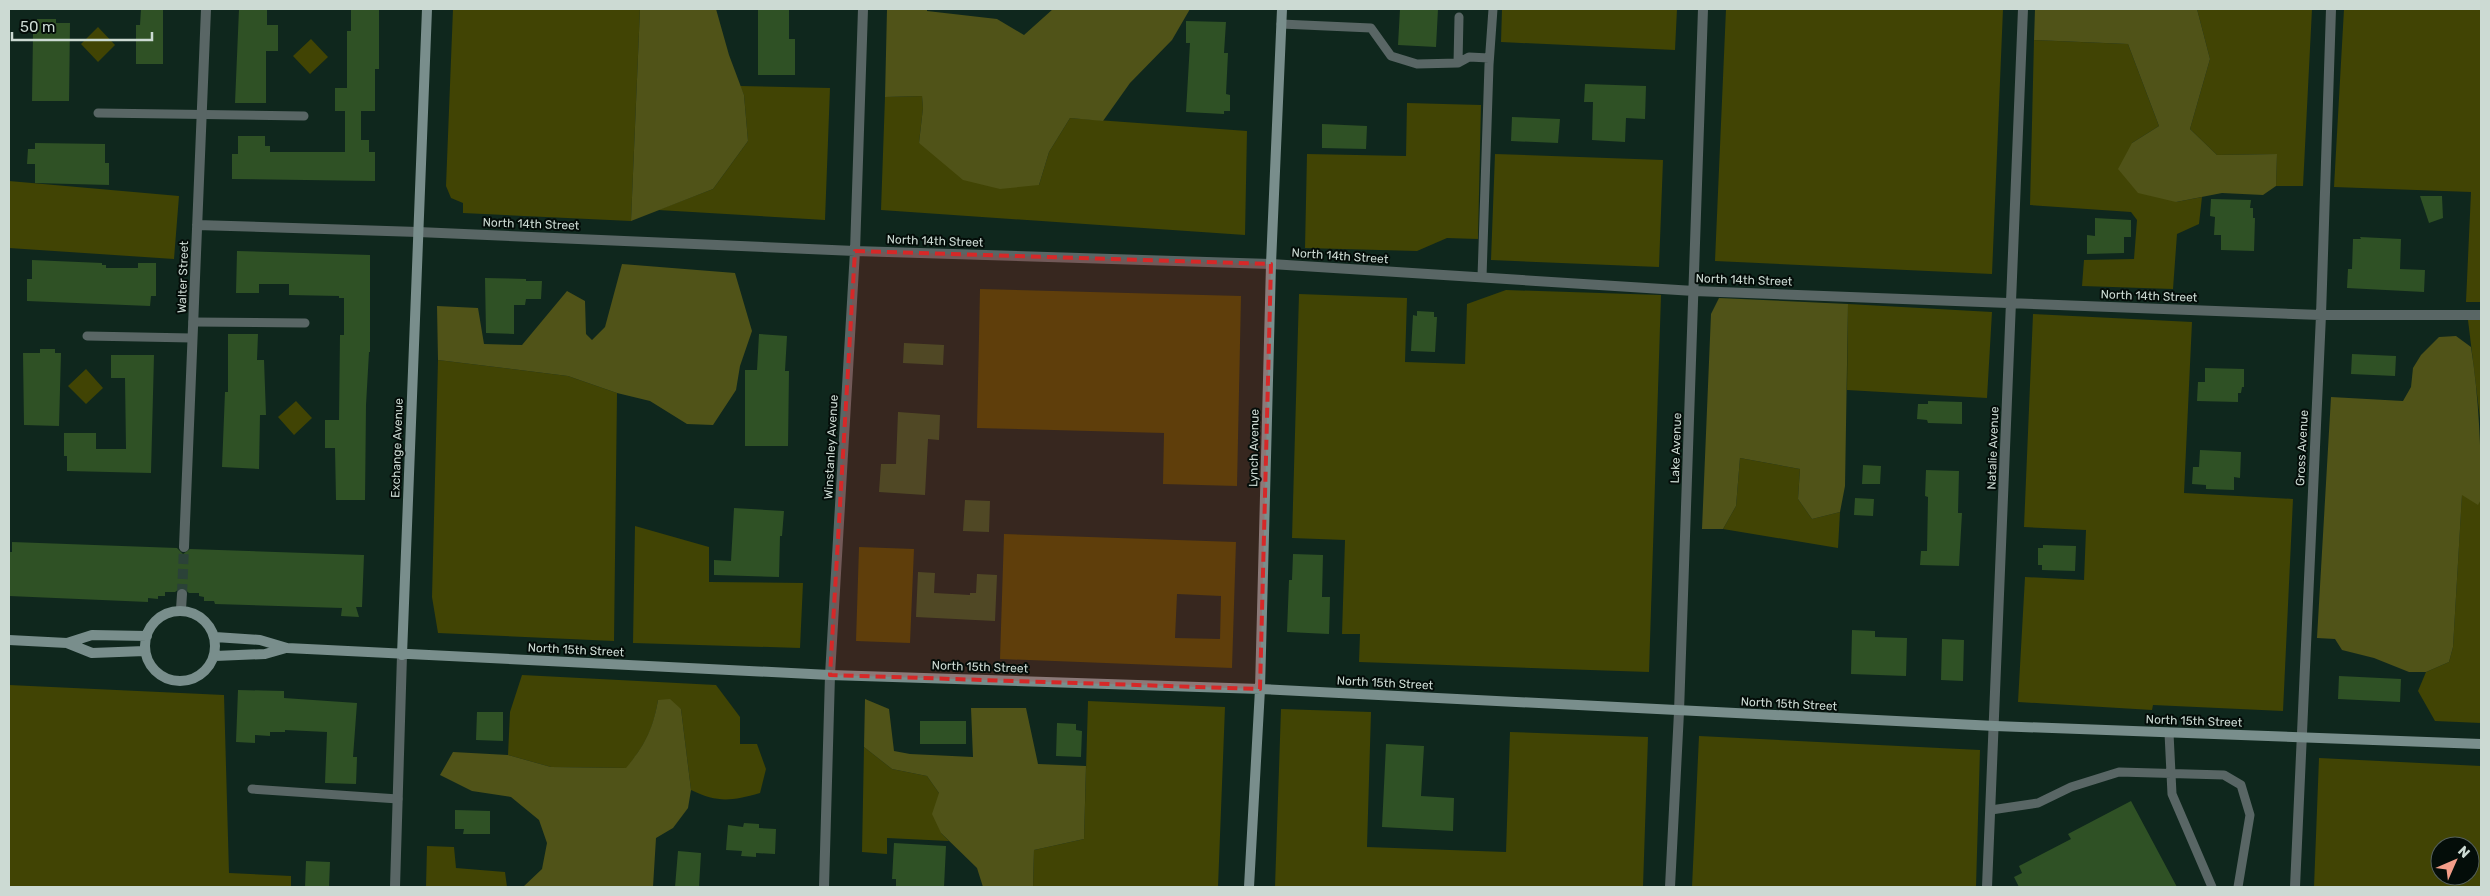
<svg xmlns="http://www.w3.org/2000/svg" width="2490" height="896" viewBox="0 0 2490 896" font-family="Rubik,sans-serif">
<rect width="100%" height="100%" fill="#0f271d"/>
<!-- green -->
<path fill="#414404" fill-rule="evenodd" d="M453,9H640L631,221L463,213V203L451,198L446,186Z
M1502,9H1677L1675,50L1501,42Z
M1726,9H2003L1992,274L1715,261Z
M2197,9H2312L2303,186H2276L2277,154L2217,155L2190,129L2210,59Z
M2344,9H2481V302H2466L2471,192L2334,187Z
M98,27L115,45L98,62L81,44Z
M311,39L328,57L310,74L293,56Z
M2034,40L2128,44L2159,126L2132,143L2176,202L2202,197L2199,224L2177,234L2173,289L2082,286L2084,260L2134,259L2137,220L2131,212L2030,205Z
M740,86L830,88L825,220L658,210L713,189L748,141L744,95Z
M922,96L923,108L919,143L1039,185L1049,152L1070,118L1247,131L1245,235L881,210L885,97Z
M1407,103L1481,105L1478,239L1447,238L1417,251L1305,248L1307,154L1406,156Z
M1495,154L1663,160L1659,267L1491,260Z
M9,181L179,196L174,259L9,248Z
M980,289L1241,296L1237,486L1163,484L1164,433L977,428Z
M1506,290L1661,295L1649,672L1359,662L1360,634H1342L1345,540L1292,538L1299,294L1407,298L1405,362L1465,364L1467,304Z
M1848,304L1992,312L1987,398L1847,390Z
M2033,314L2192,322L2184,493L2293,499L2283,711L2153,705L2152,710L2018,702L2025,577L2084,580L2086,530L2024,527Z
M2468,320H2481V427Z
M438,360L568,376L617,393L614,641L438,633L432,597Z
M86,369L103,388L86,404L68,386Z
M296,401L312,418L294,435L278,417Z
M1740,458L1800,469L1798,499L1812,519L1840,512L1838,548L1723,529L1736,506Z
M2462,494L2478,504L2481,500V723L2435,721L2418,691L2426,672L2449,662L2453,647Z
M635,526L709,547V582L803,583L800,648L633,643Z
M1004,534L1236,542L1232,668L1000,659ZM1177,594L1221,596L1220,639L1175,638Z
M859,547L914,549L910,643L856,641Z
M522,675L716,685L740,717V744H757L766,769L760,793C731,801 718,803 691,790L681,709L658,700C653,731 645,744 627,768L551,767L508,755L510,712Z
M9,685L224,695L229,873L291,876V887H9Z
M1088,701L1225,707L1218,887H1033L1034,850L1084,839Z
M1281,709L1371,712L1367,847L1506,852L1510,732L1648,737L1643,887H1275Z
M1699,736L1980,750L1976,887H1692Z
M864,747L892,769L927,776L939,793L941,833L949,841L887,838V854L862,852Z
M2319,758L2481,766V887H2314ZM2440,846H2470V876H2440Z
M427,846L454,847L456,868L505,872L507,887H426Z"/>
<!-- forest -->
<path fill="#505318" d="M640,9H716L729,55L744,95L748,141L713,189L631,221Z
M887,9H927V11L997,19L1024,35L1053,9H1190L1172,40L1130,83L1103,121L1070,118L1049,152L1039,185L1000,189L963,180L919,143L923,108L922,96L885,97Z
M2035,9H2197L2210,59L2190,129L2217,155L2277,154L2276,186L2263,195L2222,193L2176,202L2138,193L2118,169L2132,143L2159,126L2128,44L2034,40Z
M622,264L735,273L752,331L740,366L736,390L713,425L687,424L650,401L617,393L568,376L438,360L437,306L478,308L484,344L522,345L567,291L585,301L586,334L592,340L605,327Z
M1719,298L1848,304L1845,486L1840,512L1812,519L1798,499L1800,469L1740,458L1736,506L1723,529H1702L1711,314Z
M2456,336L2471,347C2479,398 2481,449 2481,500L2478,505L2462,495L2453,647L2449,662L2426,672H2409L2374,658L2342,650L2335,639L2317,638L2331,397L2403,401L2411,387L2413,368L2421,355L2439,337Z
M670,699L681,709L691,790L688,808L673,828L656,838L653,887H523L542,869L547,843L539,820L511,797L472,791L440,775L453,752L508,755L551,767L626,768C645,745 653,729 658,700Z
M865,699L889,709L894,751L910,754L973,757L971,708H1026L1038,764L1086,766L1084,839L1034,850L1033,887H983L977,868L941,833L932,814L939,793L927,776L892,769L864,747Z"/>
<!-- building -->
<path fill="#2f5125" d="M141,9H163V64H136V25H140Z
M239,9H267V25H278V51H266V103H235Z
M351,9H379V69H375V111H361V140H369V152H375V181L232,179V154H238V136H265V146H270V152H345V111H335V88H347V31H351Z
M758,9H789V39H795V75H758Z
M1400,9H1438L1436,47L1398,45Z
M37,19H56V23H70L69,101H32L33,34H37Z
M1186,21L1226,22L1224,53H1228L1226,94L1230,95V111H1224V114L1186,112L1190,43H1186Z
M1585,84L1646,86L1645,119L1626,118L1625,142L1592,140L1593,102H1584Z
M1512,117L1560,119L1558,143L1511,141Z
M1322,124L1367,126L1366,149L1322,148Z
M35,143L105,144V163H109V185L35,183V164H27L28,149H35Z
M2420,196H2442L2443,218L2429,223Z
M2211,199L2251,200L2250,208H2253V218H2255L2254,251L2221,250V235H2214L2215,217L2210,216Z
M2095,218L2131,220V237H2124V253L2087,254V235L2095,236Z
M2360,237L2401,239L2400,269L2425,270L2424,292L2347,288L2348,269H2352L2353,239H2361Z
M237,251L370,255V352H369L366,405L365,500H336L335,448H325V420H339L340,335H344V298H339V296L289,295V284H259V293H236Z
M32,260L102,263V265H106V268H138V263H156V296H151L150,306L27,301V279H32Z
M485,278L526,279V281H542L541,299H526L525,305H514V334L486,333Z
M1417,311L1434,312V317H1437L1435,352L1411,351L1413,315L1417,316Z
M228,334H258L257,360H264L266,415H260L259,469L222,467L225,392H228Z
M759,334L787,336L785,371H789L788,446H745V370H757Z
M904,343L944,345L943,365L903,363Z
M40,349H55V353H61L59,426L24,425L23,353H40Z
M2352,354L2396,356L2395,376L2351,374Z
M111,355H154L151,473L67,471V456H64V433H96V449H126L125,378H111Z
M2205,368L2244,369V387H2242L2241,393H2238V402L2197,401L2198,382H2205Z
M1928,401L1962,402V424L1928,423L1927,420L1917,419L1918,404H1928Z
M898,412L940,415L939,440L928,439L925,495L879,492L881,464H896Z
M2200,450L2241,452L2240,478L2234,477V490L2206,489V485L2192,484L2193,467H2199Z
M1863,465L1881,466L1880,484H1862Z
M1926,470L1959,471L1958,513H1962L1959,566L1920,565L1921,551H1927L1928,497L1925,496Z
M1855,498L1874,499L1873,516L1854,515Z
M965,500L990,501L989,532L963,531Z
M734,508L784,511L782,536H780L779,577L714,575V560L731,561Z
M12,542L177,548L183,554L190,549L364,555L362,607H356L359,617L341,616L342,608L215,604L214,601H204V597L199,596V593H189L182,587L175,592H165V596H158V599L148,598V602L9,596V552H12Z
M2043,545L2076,546L2075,571L2042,570V565H2038V548H2043Z
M1293,554L1323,555L1322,597H1330L1329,634L1287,632L1289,580H1292Z
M918,572L935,573L934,593L970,595V593H976L977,574L997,575L995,621L916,617Z
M1852,630L1875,631V637L1907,638L1906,676L1851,674Z
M1942,639L1964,640L1963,681L1941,680Z
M2339,676L2401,679L2400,702L2338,699Z
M238,690L284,691V698L357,703L353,757H357L356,784L325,783L327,732L285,730V732H270V736L255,735V743L236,742Z
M477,712H503V741L476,740Z
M920,721H966V744H920Z
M1057,723L1076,724V730L1082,731L1081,757L1056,756Z
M1386,744L1424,746L1421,796L1454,798L1453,831L1382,827Z
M2131,801L2177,887H2019L2014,877L2022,873L2019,866L2071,839L2068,834Z
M455,810L490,811V834H463L464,829H455Z
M744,823L759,824V828L776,829L775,854L756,853V857L741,856L742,851L726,850L728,825L743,827Z
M894,843L946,846L944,887H896V879H892Z
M678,851L701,853L699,887H675Z
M306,861L330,862L329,887H305Z"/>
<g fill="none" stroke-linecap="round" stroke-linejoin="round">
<!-- street-tunnel -->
<path stroke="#2b4238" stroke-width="10" stroke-dasharray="10 5" stroke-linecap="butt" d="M182,594L184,547"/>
<!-- lane -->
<path stroke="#596665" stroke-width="9" d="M1281,24L1371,28L1391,56L1417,64L1458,63L1469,57L1489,58
M1458,63L1459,17
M98,113L304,116
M1482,277L1489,65L1493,9
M193,322L305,323
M87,336L192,338
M2169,733L2172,794L2212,887
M252,789L398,799
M1991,810L2038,803L2071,787L2119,772L2224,775L2241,785L2250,815L2238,887"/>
<!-- street -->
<path stroke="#596665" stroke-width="10" d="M197,225L418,232L855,251L1271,264L1694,291L2321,315H2481
M184,547L206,9
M181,609L182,594
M395,887L402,655
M824,887L830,675L855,251L863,9
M1670,887L1679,712L1703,9
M1987,887L2023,9
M2295,887L2321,315L2331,9"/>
<!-- secondary -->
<path stroke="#798e8c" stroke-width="10" d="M145 646a35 35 0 1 1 70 0a35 35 0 1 1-70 0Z
M215,637L260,640L287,648L830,675L1260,689L1995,726L2481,744
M9,640L67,643L92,653L145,651
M67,643L92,635L147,636
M402,655L427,9
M215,656L265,654L286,648
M1249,887L1260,689L1271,264L1282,9"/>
</g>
<!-- marked area -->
<path fill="#d62828" fill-opacity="0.2" stroke="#d62828" stroke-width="4" stroke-dasharray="10 6" stroke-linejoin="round" d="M855,251L1271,264L1260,689L830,675Z"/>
<g text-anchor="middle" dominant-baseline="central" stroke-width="4" stroke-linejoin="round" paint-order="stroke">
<!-- street labels -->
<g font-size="12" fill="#ccdad3" stroke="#040d09">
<text transform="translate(531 224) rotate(2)">North 14th Street</text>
<text transform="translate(935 241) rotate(2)">North 14th Street</text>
<text transform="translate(1340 256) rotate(4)">North 14th Street</text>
<text transform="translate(183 277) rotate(-88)">Walter Street</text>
<text transform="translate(1744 280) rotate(2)">North 14th Street</text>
<text transform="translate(2149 296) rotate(2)">North 14th Street</text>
<text transform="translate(831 447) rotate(-87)">Winstanley Avenue</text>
<text transform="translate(397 448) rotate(-88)">Exchange Avenue</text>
<text transform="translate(1254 448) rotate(-89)">Lynch Avenue</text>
<text transform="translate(1676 448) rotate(-88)">Lake Avenue</text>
<text transform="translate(1993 448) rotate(-88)">Natalie Avenue</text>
<text transform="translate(2302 448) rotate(-87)">Gross Avenue</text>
<text transform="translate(576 650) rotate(3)">North 15th Street</text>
<text transform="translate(980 667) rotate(2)">North 15th Street</text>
<text transform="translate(1385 683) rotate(3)">North 15th Street</text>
<text transform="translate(1789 704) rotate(3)">North 15th Street</text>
<text transform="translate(2194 721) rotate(2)">North 15th Street</text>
</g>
</g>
<!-- border -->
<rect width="2490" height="896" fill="none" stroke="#ccdad3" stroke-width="20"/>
<!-- north arrow -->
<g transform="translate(2455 861) rotate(45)"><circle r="24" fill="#040d09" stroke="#545f5a"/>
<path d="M0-4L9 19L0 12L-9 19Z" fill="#f49e89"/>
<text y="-8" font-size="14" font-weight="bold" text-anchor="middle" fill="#ccdad3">N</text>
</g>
<!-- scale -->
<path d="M12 32v8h140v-8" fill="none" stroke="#ccdad3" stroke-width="2.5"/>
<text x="20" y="32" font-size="15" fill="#ccdad3" stroke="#040d09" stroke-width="4" paint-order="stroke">50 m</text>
</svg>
